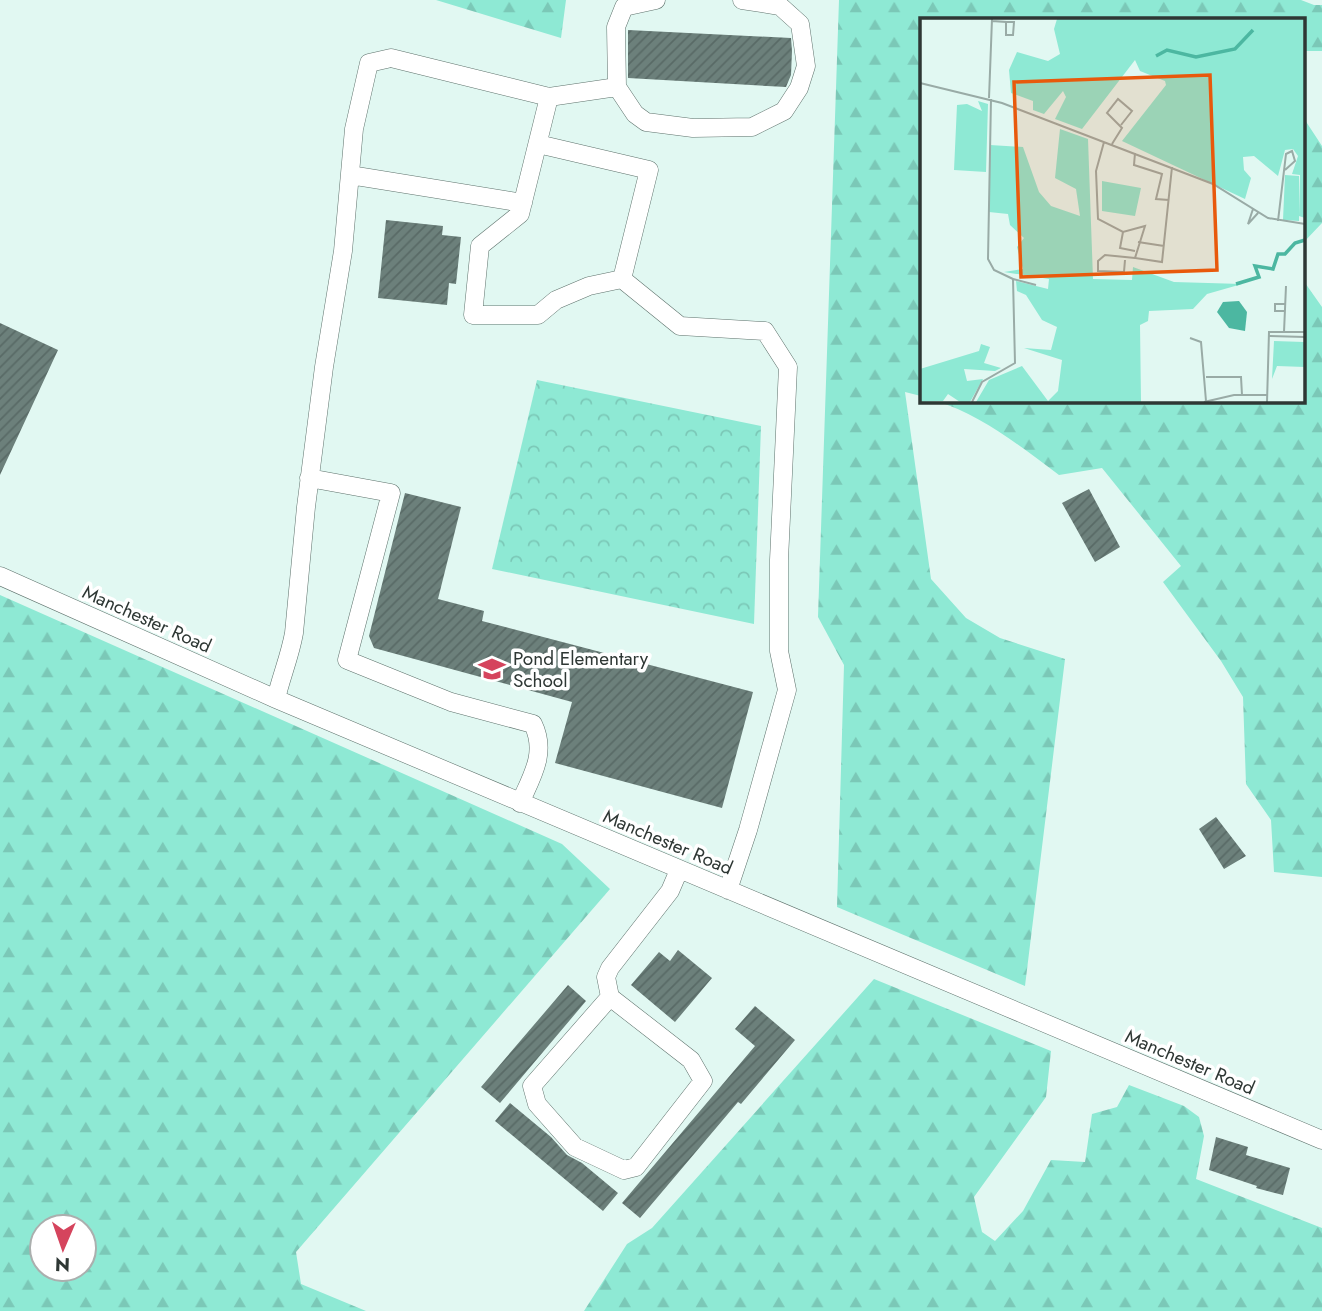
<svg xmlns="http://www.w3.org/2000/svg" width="1322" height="1311" viewBox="0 0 1322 1311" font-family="Jost,sans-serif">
<defs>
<pattern id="forest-firs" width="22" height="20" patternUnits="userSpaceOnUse" patternTransform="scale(1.75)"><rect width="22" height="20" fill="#8ee9d4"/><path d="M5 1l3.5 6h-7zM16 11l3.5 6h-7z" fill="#7bc8b7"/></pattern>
<pattern id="park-crowns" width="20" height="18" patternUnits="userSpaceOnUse" patternTransform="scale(1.75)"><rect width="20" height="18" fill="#8ee9d4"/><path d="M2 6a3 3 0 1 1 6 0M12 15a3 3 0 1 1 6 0" fill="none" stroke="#7bc8b7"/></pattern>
<pattern id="building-hatch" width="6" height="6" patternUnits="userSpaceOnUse" patternTransform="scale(1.75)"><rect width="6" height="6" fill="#6c807b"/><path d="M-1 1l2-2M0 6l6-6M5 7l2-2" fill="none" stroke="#596a66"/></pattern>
</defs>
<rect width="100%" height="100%" fill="#e1f8f2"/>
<!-- forest -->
<path fill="url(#forest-firs)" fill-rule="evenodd" d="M436,0H566L561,38Z
M839,0H1301L1314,5H1322V51H1306L1303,75V19H921V396L905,392L931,579L966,618L1000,638L1065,659L1025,986L837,907L844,665L818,617Z
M1303,117L1322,146V223L1303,243Z
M1303,280L1322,307V877L1274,872L1271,820L1246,784L1243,697L1221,661L1163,582L1181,566L1102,468L1059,475C1021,447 982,415 936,401H1303Z
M0,595L562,844L610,889L296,1252L301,1284L366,1311H0ZM42,1227H84V1269H42Z
M874,979L1051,1051L1046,1097L974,1197L982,1232L995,1241L1023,1211L1051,1160L1085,1162L1092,1114L1117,1107L1129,1085L1184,1106L1199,1117L1204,1136L1196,1179L1322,1228V1311H584L627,1244L652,1228Z"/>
<!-- park -->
<path fill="url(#park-crowns)" d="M537,380L761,426L754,624L492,569Z"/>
<!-- building -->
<path fill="url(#building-hatch)" d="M628,30L791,38L792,51L791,75L786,87L628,78Z
M386,220L443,226L442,235L461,237L456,284L449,283L447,305L378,298Z
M0,323L58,350L0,475Z
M1089,489L1120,547L1095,562L1062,503Z
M405,493L461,507L438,599L484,611L482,621L753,692L722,808L555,763L572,702L374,648L369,636Z
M1216,817L1246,856L1224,869L1199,829Z
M678,950L712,978L675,1022L631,985L659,952L670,961Z
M568,985L586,1001L500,1103L481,1087Z
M755,1006L795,1040L741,1104L738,1102L640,1218L622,1203L755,1046L735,1029Z
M510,1103L551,1137L567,1155L582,1163L618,1193L603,1211L495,1121Z
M1216,1137L1248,1147L1246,1155L1290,1168L1283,1195L1256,1188L1257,1186L1209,1170Z"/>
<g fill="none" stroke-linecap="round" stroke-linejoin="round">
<defs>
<path id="minor" d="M656,0L624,7L616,27L617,87L635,114L646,122L693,128L752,127L784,111L799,88L806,66L800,24L780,6L742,0
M549,97L617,87
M538,144L649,170L622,279
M350,175L523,203
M309,478L391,493L347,660L451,702L533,724C547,753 532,776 520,803
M0,576L276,699L1322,1140
M276,699C281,677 290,656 294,633L306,507L324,367L343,251L354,129L369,63L391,58L549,97L520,214L480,246L473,315H538L556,300L589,286L622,279L680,326L765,331L788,367L779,560V651L787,690L748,830L728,890
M610,997L532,1086L537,1104L575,1147L624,1170L636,1167L703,1081L691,1060L610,997L606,977L610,968L670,891L679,870"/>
</defs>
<!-- minor casing -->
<use href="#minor" stroke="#5e726c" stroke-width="19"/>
<!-- minor -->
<use href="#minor" stroke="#fff" stroke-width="18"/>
</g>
<!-- icons -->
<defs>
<symbol id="school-bare" viewBox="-9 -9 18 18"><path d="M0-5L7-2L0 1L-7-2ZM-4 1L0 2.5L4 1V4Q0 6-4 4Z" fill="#d5445d" stroke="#fff" stroke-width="2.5" paint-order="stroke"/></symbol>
</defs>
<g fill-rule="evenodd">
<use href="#school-bare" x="473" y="650" width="38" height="38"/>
</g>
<g text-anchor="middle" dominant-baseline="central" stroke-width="7" stroke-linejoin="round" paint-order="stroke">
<!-- street labels -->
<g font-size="19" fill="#2e3734" stroke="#fff">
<text transform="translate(147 619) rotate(24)">Manchester Road</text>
<text transform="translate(668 842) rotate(23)">Manchester Road</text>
<text transform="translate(1190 1062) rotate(23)">Manchester Road</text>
</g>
<!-- poi labels -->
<g font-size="19" fill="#2e3734" stroke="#fff" text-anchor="start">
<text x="513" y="658">Pond Elementary<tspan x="513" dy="22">School</tspan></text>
</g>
</g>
<!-- overview -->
<g transform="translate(920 18)">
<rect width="385" height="385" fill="#e1f8f2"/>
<path d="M137,1H385V200L379,198L380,157L372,156L378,138L373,131L365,132L358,158L334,138L323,139L324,152L331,160L325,181L202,123L246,67L245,63L220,53L215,42L162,111L135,101L146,79L143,73L124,96L113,92V83L91,75L89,52L97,34L128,43L140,36L134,11ZM58,83L68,86L66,154L34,152L37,87L47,86L62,93ZM140,111L168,121L173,261L212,262L213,249L254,264L322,266L287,276L273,291L229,293L228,303L220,307L221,384H56L69,362L102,348L128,383L138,373L142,342L104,330L131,332L137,309L122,302L106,277L97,273L96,263L128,271L129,261L84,254L103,251L97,229L104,220L90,207L88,196L69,194L70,127L103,129L119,174L131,188L160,198L156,171L135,160ZM354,323L384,324L385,349L357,348L352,361ZM61,326L70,329L64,345L81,350L75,353L44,351L47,363L63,361L50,384H40L28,376L23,383L0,384V351L59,333Z" fill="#8ee9d4"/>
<path d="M365,157L379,158V203L363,202ZM182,163L221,170L215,198L182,193Z" fill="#8ee9d4"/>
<path d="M319,283L327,294L325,313L309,310L297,294L303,284Z" fill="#4cb7a1"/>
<path fill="none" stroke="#4cb7a1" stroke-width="3.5" d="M236,38L247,32L276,39L315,31L333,12M316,266L339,259L335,248L353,251L358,236H365L375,225L385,222"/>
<path fill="none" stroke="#99aba6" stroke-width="2" d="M72,3L86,4V17H93L94,4H86M0,65L82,85L293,166L348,200L385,206M69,80L72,1M184,124L176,153L178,201L203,214L225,208L215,240L242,244L252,149M192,126L202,110L187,95L198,81L212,93L201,107M215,135L214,147L242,156L236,181L249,182M333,191L328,206L338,195M358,203L366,136L372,133L375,143L365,152M203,214L200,230L215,233M218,224L244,228M205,242L204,254L178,253V243L185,237L215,240M93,261L116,267M365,286H355V293H365M364,314L366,268M349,318L385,319M270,320L281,324L286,383M286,359H321L322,377M52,384L62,364L95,345L93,261L74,252L68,241L71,81M284,384L314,377H348M347,384L349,314H385"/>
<path fill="#e8590c" fill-opacity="0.15" stroke="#e8590c" stroke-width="3.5" d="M290,57L297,252L101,259L94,64Z"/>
<rect width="385" height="385" fill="none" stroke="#2e3734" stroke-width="3.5"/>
</g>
<!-- north arrow -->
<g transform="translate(63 1248) rotate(182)"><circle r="33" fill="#ffffff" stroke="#abafae" stroke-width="2"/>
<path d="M0-5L12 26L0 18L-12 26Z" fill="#d5445d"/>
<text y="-10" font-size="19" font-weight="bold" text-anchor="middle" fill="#2e3734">N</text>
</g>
</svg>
